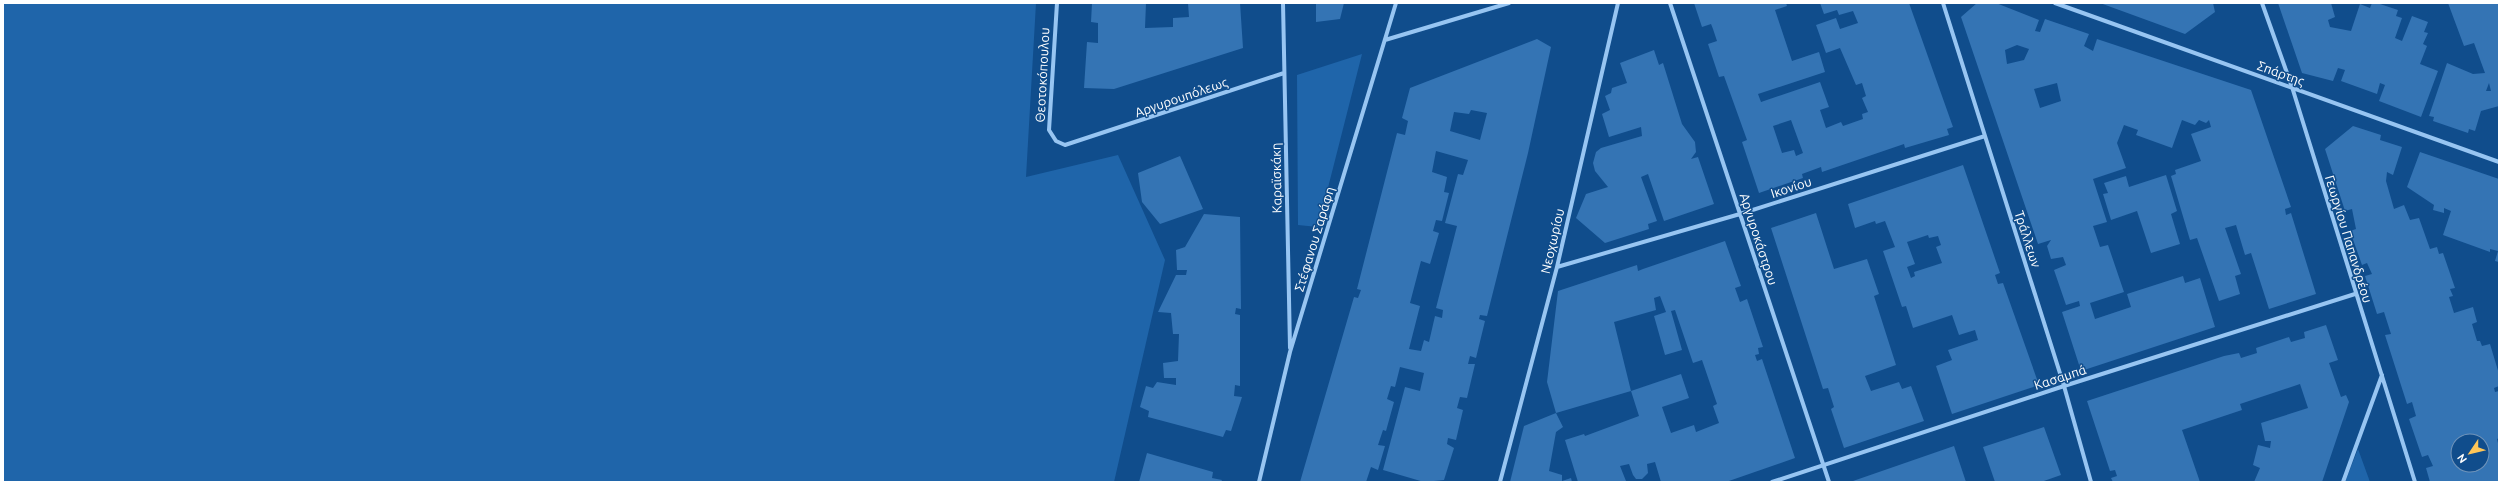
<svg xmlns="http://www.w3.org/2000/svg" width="2502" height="485" viewBox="0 0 2502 485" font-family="Ubuntu,sans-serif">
<rect width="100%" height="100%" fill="#104d8c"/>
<!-- green -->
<path fill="#1f65aa" d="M3,3H1036L1026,177L1118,155L1165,260L1114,482H3Z
M1362,54L1318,227L1298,225L1297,75Z
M2358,449L2370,482H2345Z"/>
<!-- building -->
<path fill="#3474b4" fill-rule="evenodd" d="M1092,3H1146L1145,28L1173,27V18L1189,17L1188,3H1240L1243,48L1114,89L1084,88L1087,42L1098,43V23L1091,22Z
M1316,3H1344L1340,19L1316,22Z
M1694,3H1786L1787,6L1775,10L1792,61L1819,52L1825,72L1758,94L1761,102L1820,82L1829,107L1820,110L1826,128L1841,122L1843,126L1863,119L1862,114L1868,112L1862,98L1866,96L1862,83L1856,85L1840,48L1826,53L1816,25L1836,18L1840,29L1858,23L1853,11L1839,15L1837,10L1824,14L1820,3H1909L1953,127L1947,129L1949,135L1905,148L1904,144L1822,172L1821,167L1802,174L1803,178L1759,193L1742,142L1747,140L1724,76L1719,77L1708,44L1717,41L1713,29L1711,24L1702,27ZM1791,120L1803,153L1796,156L1794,150L1782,153L1773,126Z
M1977,3H1996L2039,20L2035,31L2040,32L2045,19L2089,34L2084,46L2093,51L2097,39L2251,90L2291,207L2285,209L2286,215L2291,213L2316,294L2269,309L2251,253L2245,255L2236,225L2225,228L2241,274L2235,276L2240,294L2219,301L2197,238L2190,240L2171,176L2176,174L2175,170L2201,161L2191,134L2211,127L2209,120L2206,123L2199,120L2195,125L2182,120L2172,148L2136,135L2138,130L2124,125L2117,143L2126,168L2093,179L2107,222L2093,226L2100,247L2108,245L2124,292L2090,303L2095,319L2131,307L2127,294L2183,276L2185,283L2200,278L2215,327L2081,371L2062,312L2080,306L2079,301L2066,305L2054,270L2066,265L2063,257L2051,259L2047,246L2051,240L2038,244L1961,17ZM2017,45L2029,49L2024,60L2007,64L2005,50ZM2057,83L2061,101L2040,108L2034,89Z
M2100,3H2213L2215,12L2185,34Z
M2278,3H2331L2335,17L2328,20L2330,27L2351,31L2360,4L2370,8L2372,3H2377L2398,10L2396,16L2402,18L2395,38L2402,41L2412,16L2428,22L2424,32L2428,33L2423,44L2427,46L2420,64L2438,71L2421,117L2379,101L2385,85L2380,83L2377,94L2341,81L2345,70L2338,68L2333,81L2302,73Z
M2448,3H2499V106L2481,111L2475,131L2469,129L2468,133L2433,121L2434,117L2429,116L2447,63L2473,74L2485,73L2474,43L2464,46ZM2489,83L2491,91H2486Z
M1537,39L1551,47L1528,153L1487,316L1480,315L1479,319L1485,321L1476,358L1470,356L1468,364H1475L1467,398L1460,397L1457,408L1463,410L1456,440L1448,438L1447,444L1454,448L1444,480L1424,482L1383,470L1405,387L1420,391L1424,373L1400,367L1395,387L1391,386L1387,399L1394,402L1386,431L1383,430L1378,445L1385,446L1378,470L1371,467L1366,482H1300L1354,297L1358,298L1361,290L1357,289L1397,133L1405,135L1408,121L1402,118L1410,88ZM1471,110L1487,113L1480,140L1450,131L1454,112L1469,114ZM1436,151L1468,160L1463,175L1458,174L1445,223L1457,226L1436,308L1443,310L1442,318L1435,316L1429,342L1424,340L1421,351L1409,349L1420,306L1410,303L1421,261L1430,264L1439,233L1433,231L1436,220L1442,221L1449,193L1444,192L1447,177L1432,172Z
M1654,50L1659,65L1663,63L1682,124L1695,142L1696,152L1691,159L1698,157L1714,204L1664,221L1648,174L1641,177L1657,221L1648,224L1649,229L1605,243L1576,218L1586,194L1608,187L1595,171L1593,163L1596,152L1601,148L1642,136L1641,127L1609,137L1602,114L1610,110L1605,96L1611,93L1612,88L1627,83L1620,63Z
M2353,126L2381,135L2380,140L2402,147L2393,175L2387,172L2386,181L2394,209L2404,205L2410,220L2419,218L2430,249L2437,247L2439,254L2443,253L2455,288L2450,289L2453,296L2449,297L2454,313L2473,307L2477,322L2472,324L2477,341H2480L2482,346L2490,344L2499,374V386L2494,388L2495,392L2499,391V438L2497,439L2499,447V482H2430L2426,468L2433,466L2428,455L2422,457L2409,419L2416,416L2412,402L2407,404L2385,335L2391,334L2384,312L2377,314L2365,276L2372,274L2367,263L2362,265L2350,231L2356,229L2352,209L2345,211L2325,149ZM2458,441H2482V465H2458Z
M2420,152L2499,179V262L2495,261L2498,251L2490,249V252L2443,235L2451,211L2444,208V213L2433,210L2434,205L2407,187Z
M1180,156L1203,209L1160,224L1142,202L1138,173Z
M1963,165L2000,273L1995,275L1998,284L2003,283L2039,385L1952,414L1936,366L1952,360L1948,350L1978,340L1975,330L1959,335L1952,315L1913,328L1906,306L1902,307L1883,251L1895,247L1885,221L1876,224L1875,221L1855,228L1848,204ZM1928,235L1929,238L1938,236L1941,245L1936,247L1942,263L1914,272L1915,276L1911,278L1907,267L1915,264L1907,242Z
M2166,175L2177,211L2171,214L2180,244L2151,253L2137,211L2111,220L2103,194L2108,193L2104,183L2126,176L2129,187Z
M1816,213L1834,269L1867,259L1879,294L1874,296L1896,365L1865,376L1871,391L1899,382L1902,389L1911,386L1924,421L1844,448L1831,409L1834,407L1828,388L1823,389L1771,228Z
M1204,214L1240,217L1241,309L1236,308L1235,314L1240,315V386L1235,385L1234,396L1242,397L1231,431L1226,430L1223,437L1148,417L1149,411L1140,407L1146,386L1153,388L1157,382L1176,385V378H1164L1163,363L1178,361L1179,334H1173L1171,313L1158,312L1176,275H1186L1187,270H1177L1176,250L1185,247Z
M1725,241L1741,286L1735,288L1740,302L1747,299L1763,347L1758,348L1759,354L1755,355L1757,361L1762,359L1795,458L1726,482H1661L1655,462L1647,464L1648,473L1642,479H1636L1633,475L1629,464L1620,466L1626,481L1624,482H1578L1565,440L1584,434L1585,436L1639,416L1631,391L1681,374L1689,398L1662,407L1671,433L1694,425L1696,432L1719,423L1713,406L1717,404L1702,360L1693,363L1675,310L1671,311L1682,350L1665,355L1654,316L1666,312L1660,296L1654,298L1656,310L1614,322L1631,391L1556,413L1563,427L1556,432L1549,471L1562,475V481L1571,478L1572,482H1510L1524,426L1556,413L1547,382L1558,291L1637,265L1638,271L1643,269Z
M2326,325L2338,360L2329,363L2341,397L2346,395L2349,402L2322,482H2254L2260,468L2253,465L2258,445L2270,448L2271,441H2265L2261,423L2308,408L2300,384L2240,404L2242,410L2182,430L2200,482H2113L2111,478L2117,476L2115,470L2110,471L2087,401L2224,356L2239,353L2241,358L2257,353L2256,348L2289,337L2291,342L2305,338L2304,332Z
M2044,427L2061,475L2041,482H1995L1983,447Z
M1954,446L1966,482H1853V481Z
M1147,453L1213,472L1212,478L1222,480L1221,482H1139Z"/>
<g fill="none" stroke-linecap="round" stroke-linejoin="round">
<!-- street -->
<path stroke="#97c5f2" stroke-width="4" d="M1057,3L1049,130L1056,141L1065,145L1284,73
M1283,3L1290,348
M1670,3L1829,482
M1943,3L2064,386L2091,482
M2055,3L2499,162
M2262,3L2292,87L2415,482
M1385,40L1509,3
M1557,267L1740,214L1985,136
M1259,482L1290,352L1396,3
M1500,482L1557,267L1618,3
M1772,482L2064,386L2355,294
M2343,482L2382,375"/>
</g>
<g text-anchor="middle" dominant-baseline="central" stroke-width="3" stroke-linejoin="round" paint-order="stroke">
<!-- street labels -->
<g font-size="13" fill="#fff" stroke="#104d8c">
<text transform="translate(2281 73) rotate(20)">Σπάρτης</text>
<text transform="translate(1042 75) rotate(-87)">Θεοτοκόπουλου</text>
<text transform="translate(1181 97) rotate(-19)">Αργυρουπόλεως</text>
<text transform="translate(1276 178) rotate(-91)">Καραϊσκάκη</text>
<text transform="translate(1791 187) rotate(-18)">Ικονίου</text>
<text transform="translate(1314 239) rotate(-73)">Στέφανου Σαράφη</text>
<text transform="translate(1759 239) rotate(72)">Αργυροκάστρου</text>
<text transform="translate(2028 239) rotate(72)">Τράλλεων</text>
<text transform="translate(2349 239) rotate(73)">Γεωργίου Παπανδρέου</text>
<text transform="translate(1552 241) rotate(-77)">Νεοχωρίου</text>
<text transform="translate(2060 377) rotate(-18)">Κασαμπά</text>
</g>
</g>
<!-- border -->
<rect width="2502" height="485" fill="none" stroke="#ffffff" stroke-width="8"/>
<!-- north arrow -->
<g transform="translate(2470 453) rotate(235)"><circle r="19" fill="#104d8c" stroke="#7094ba"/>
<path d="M0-3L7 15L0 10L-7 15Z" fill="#ffc658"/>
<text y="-6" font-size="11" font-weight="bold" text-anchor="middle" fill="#ffffff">N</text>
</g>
</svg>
